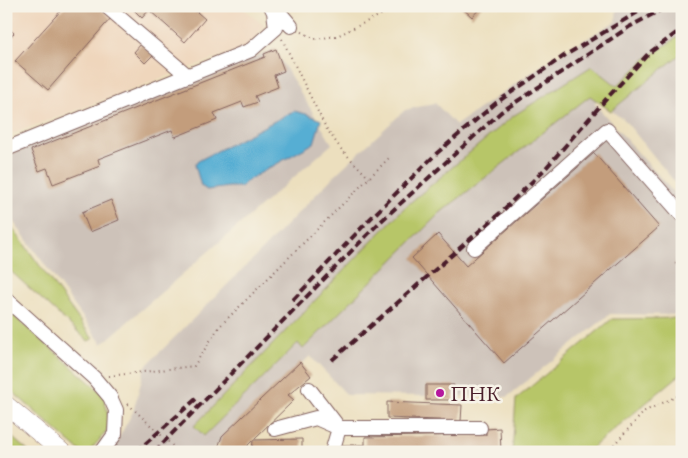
<svg xmlns="http://www.w3.org/2000/svg" width="688" height="458" viewBox="0 0 688 458" font-family="'EB Garamond',serif">
<rect width="100%" height="100%" fill="#f7f3e8"/>
<filter id="ink" filterUnits="userSpaceOnUse"><feTurbulence type="fractalNoise" baseFrequency=".02" numOctaves="2"/><feDisplacementMap in="SourceGraphic" scale="10" xChannelSelector="R" yChannelSelector="G"/><feConvolveMatrix kernelMatrix="1 2 1 2 8 2 1 2 1" color-interpolation-filters="sRGB"/></filter>
<filter id="wash" filterUnits="userSpaceOnUse"><feTurbulence type="fractalNoise" baseFrequency=".0096" numOctaves="4" result="noise"/><feDisplacementMap in="SourceGraphic" scale="20" xChannelSelector="R" yChannelSelector="G"/><feGaussianBlur stdDeviation="1.12" result="paint"/><feColorMatrix in="noise" values="0 0 0 0 0 0 0 0 0 0 0 0 0 0 0 0 0 1.4 0 .05"/><feComposite in="paint" operator="in"/></filter>
<g filter="url(#wash)">
<rect width="100%" height="100%" fill="#ecdfbe"/>
<!-- built -->
<path fill="#efd6bc" d="M6,6H241L264,26L248,46L6,136Z"/>
<!-- industrial -->
<path fill="#cdc2b9" d="M617,6H682V191L622,117L621,118L598,100L594,103L682,202V315L610,314L507,397L347,395L310,356L210,452H111L133,412L145,367L263,249L337,173L405,110L435,103L456,125L538,68L616,21Z
M274,49L332,144L102,344L6,211V156Z"/>
<!-- green -->
<path fill="#b7c668" stroke="#80724a" d="M682,34V53L611,111L590,96L440,213L303,349L298,343L204,436L194,426L405,207L513,116L592,66L617,86L648,57Z
M6,219L93,339L88,341L6,267Z
M6,309L103,394L110,421L106,432L89,452H81L6,386Z
M682,318V373L587,452H512L516,399L612,319Z
M6,432L29,452H6Z"/>
<!-- water -->
<path fill="#56aed3" stroke="#50667f" d="M294,111L306,114L321,120L314,143L248,180L241,187H229L207,190L201,186L195,165L198,161Z"/>
<g id="blocks">
<!-- building -->
<path fill="#c39d7b" d="M65,6H97L111,18L48,90L15,61Z
M136,6H190L205,19L185,42L149,10L142,18L133,9Z
M460,6H482L472,17Z
M6,26L14,33L6,42Z
M141,44L153,55L145,63L134,52Z
M276,49L284,71L274,75L278,87L255,96L258,102L244,107L242,102L214,113L217,120L175,137L172,130L98,159L100,166L53,184L47,168L39,171L31,150L265,57L264,54Z
M594,153L659,227L504,363L412,258L438,234L466,266Z
M111,200L119,220L90,232L82,212Z
M682,257V272L675,263Z
M300,362L311,376L288,395L294,400L253,440L302,439V452H252L253,440L248,445V452H226L218,448L222,436Z
M426,385H454L453,400H426Z
M387,402L462,405L461,421L387,418Z
M500,428L501,452H342V445H365V437L486,435V429Z"/>
</g>
</g>
<g filter="url(#ink)">
<use href="#blocks" fill-opacity="0" stroke="#83625e" stroke-width="1"/>
<g fill="none" stroke-linecap="round" stroke-linejoin="round">
<defs>
<path id="minor" d="M106,6L188,76
M274,6L291,26
M6,149L251,50L276,28L274,12L271,6
M474,248L607,130L682,215
M6,299L94,378L110,397L116,410L115,434L102,452
M309,389L339,428
M275,429L316,418L339,428
M332,452L339,428H480"/>
<path id="major" d="M6,405L62,452"/>
</defs>
<!-- minor casing -->
<use href="#minor" stroke="#83625e" stroke-width="16"/>
<!-- major casing -->
<use href="#major" stroke="#83625e" stroke-width="19"/>
<!-- path -->
<path stroke="#83625e" stroke-width="2" stroke-dasharray="1 4" stroke-linecap="butt" d="M302,32L315,39L337,36L399,6
M282,39L326,128L341,149L369,178
M109,376L194,366L219,327L391,156
M128,404L179,452
M607,452L645,411L682,394"/>
<!-- minor -->
<use href="#minor" stroke="#fff" stroke-width="14"/>
<!-- major -->
<use href="#major" stroke="#fff" stroke-width="18"/>
<!-- rail -->
<path stroke="#4a1f2b" stroke-width="4" stroke-dasharray="8 4" stroke-linecap="butt" d="M293,300L370,219L437,153L496,103L564,56L648,6
M332,360L500,213L545,169L608,97L649,53L682,29
M136,452L196,399
M154,452L379,223L501,112L629,27L668,6"/>
</g>
</g>
<!-- markers -->
<circle fill="#b5179e" stroke="#f7f3e8" stroke-width="2" cx="440" cy="393" r="5"/>
<g text-anchor="middle" dominant-baseline="central" stroke-width="5" stroke-linejoin="round" paint-order="stroke">
<!-- poi labels -->
<g font-size="22" fill="#4a1f2b" stroke="#f7f3e8" text-anchor="start">
<text x="450" y="393">ПНК</text>
</g>
</g>
<!-- margin -->
<rect width="688" height="458" fill="none" stroke="#f7f3e8" stroke-width="25"/>
</svg>
